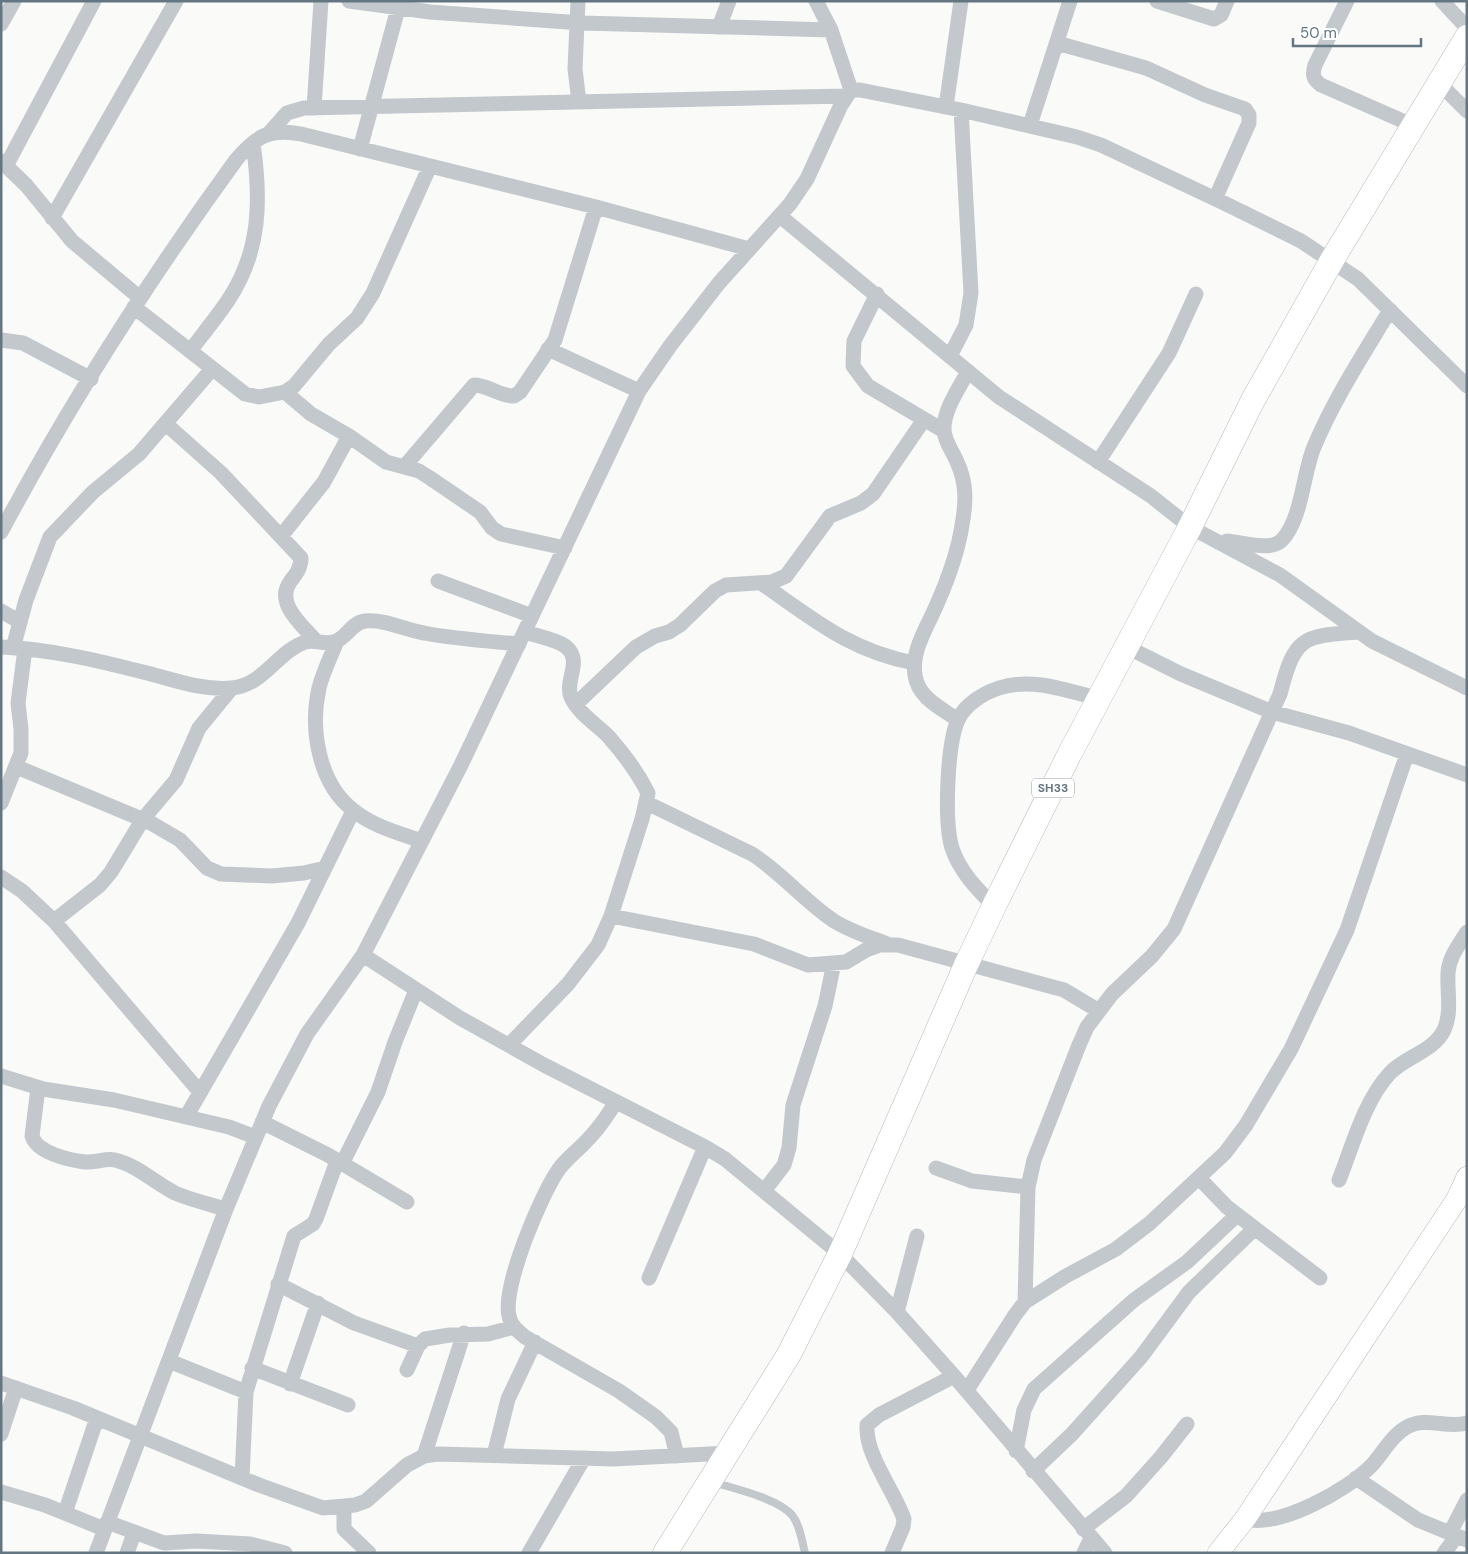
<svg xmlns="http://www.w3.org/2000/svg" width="1468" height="1554" viewBox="0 0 1468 1554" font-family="'DM Sans',sans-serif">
<rect width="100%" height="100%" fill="#fafaf8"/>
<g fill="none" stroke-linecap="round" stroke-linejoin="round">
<defs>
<path id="secondary" d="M1218,1553L1245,1519L1457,1199L1467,1177"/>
<path id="primary" d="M665,1553L788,1356L840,1254L966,965L994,906L1069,755L1190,527L1253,400L1332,260L1467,37"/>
</defs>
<!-- secondary casing -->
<use href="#secondary" stroke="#b3babf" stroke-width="22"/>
<!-- primary casing -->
<use href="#primary" stroke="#b5babe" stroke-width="25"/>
<!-- lane -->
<path stroke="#c3c8cc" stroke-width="8" d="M713,1482C735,1489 777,1498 792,1515C800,1525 802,1541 805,1553"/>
<!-- street -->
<path stroke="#c3c8cc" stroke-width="15" d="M349,1L430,12L582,23L831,30
M578,1L575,69L579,102
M816,1L831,30L851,90
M1157,1L1214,19L1221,15L1227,1
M1347,1L1315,65C1312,75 1313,79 1321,85L1412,125
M1442,1L1467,28
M1,24L14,1
M719,27L729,1
M1057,43L1146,68L1205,95L1245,109L1249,115V123L1215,199
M1438,82L1467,111
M946,107L961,1
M314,108L321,1
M1030,125L1070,1
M270,132L287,113L304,108L846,96
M360,149L400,1
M1,161L26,185L72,241L140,298
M6,166L94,1
M780,216L999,397L1151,496L1190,527L1280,575L1372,641L1467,688
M52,218L176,1
M877,294L854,341L853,366L868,386L944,431
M134,307L245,394L259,397L285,392L294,386L329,344L357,318L373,293L430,166
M1,340L23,343L91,379
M548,349L639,391
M190,351C203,334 217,317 229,299C261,250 261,199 253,143
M950,356L966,325L971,293L961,110
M285,392L311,414L349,436L386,462L419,471L430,478L480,512L492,528L501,534L565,548
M166,424L221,473L301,558C301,568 296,574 290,582C275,603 302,625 315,640
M1098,462L1169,353L1196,294
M404,467L474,385C488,385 499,396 514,396L520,392L555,340L596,207
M1,532C70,403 150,278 236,160C256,136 270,128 301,134L596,207L749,249
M282,535L324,482L349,436
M1227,541C1241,542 1271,552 1282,540C1302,519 1303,473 1314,447C1334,399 1363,355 1390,310
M438,581L532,616
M761,583C813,619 850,651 914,663
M1,611L20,622
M337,641C331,656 323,672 319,688C310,728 318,783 353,810C372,826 399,833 422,841
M1,647C51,649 99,661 147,673C174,680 204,691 232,688C264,685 277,652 305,642C315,639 324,645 334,642C347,638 351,623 365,621C385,619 405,630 424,633C456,639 487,641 519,644
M1127,647L1181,674L1272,712L1349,733L1467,775
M13,648L26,600L50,537L93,492L139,454L212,369
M576,704L636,647L655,636L669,632L680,625L715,591L726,585L772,582L786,576L830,516L861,503L873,494L923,421
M958,720C941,708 918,698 915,675C911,650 928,626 937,604C948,579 958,552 962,525C966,503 967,483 957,462C953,452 945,442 944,431C943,410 959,389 968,371
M17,767L151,823L180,840L207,868L221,874L272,876L304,873L325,868
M1,803L21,753V729L18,703L25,649
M647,803L752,854C782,873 804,901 834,921C850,931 869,937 887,944
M1,877L22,891L54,921L199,1091
M994,906C977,889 960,872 952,848C944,822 947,744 958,720C965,704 984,693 999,688C1032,677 1068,691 1100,699
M611,916L754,944L808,965L846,962L866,950L880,945H898L1064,990L1099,1011
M54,921L100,885L111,872L143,819L176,780L199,728L231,689
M363,955L460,1018L544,1065L705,1147L725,1159L840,1254L897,1312L954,1376L1105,1553
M509,1045L568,984L598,945L611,916L642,819L648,793C638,773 623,753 608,736C596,724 578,713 571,697C564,680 584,660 565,646C555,639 536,636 525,632
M1,1076L43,1089L114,1100L229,1127L255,1137
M38,1088L32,1136C37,1153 69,1160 85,1162C95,1163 105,1158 115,1160C137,1165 155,1183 175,1193C191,1200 209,1204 226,1209
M616,1102C608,1114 601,1126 591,1136C581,1148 568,1157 559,1169C541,1194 502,1287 509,1316C511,1326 518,1331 525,1337L619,1391L656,1417L671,1432L677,1456
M186,1117L298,923L353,811
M262,1122L328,1155L407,1202
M342,1164L378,1092L395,1042L416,990
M936,1168L972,1181L1028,1187
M1199,1178L1227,1207L1320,1278
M1339,1180C1353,1145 1364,1101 1390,1073C1405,1057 1434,1051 1444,1030C1452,1013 1447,992 1448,973C1449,957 1459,945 1467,932
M764,1191L784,1165L789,1148L793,1105L825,1006L834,963
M649,1278L705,1147
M278,1284L354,1323L418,1346
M1025,1302L1028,1187L1034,1160L1079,1045L1087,1027L1112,994L1152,956L1174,929L1280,694C1295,637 1301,636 1358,632
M897,1312L917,1236
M169,1361L246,1392
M252,1368L348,1405
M407,1370L418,1346L425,1339L450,1335L488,1334L514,1327
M1,1383L73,1408L259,1485L323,1508L355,1505L366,1501L407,1465L424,1456L438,1454L613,1459L728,1453
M290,1384L318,1303
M967,1390L1015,1315L1025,1302L1066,1276L1116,1249L1150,1223L1225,1153L1246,1125L1291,1049L1347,930L1407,754
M1,1434L16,1388
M1016,1451L1024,1410L1034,1389L1134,1300L1187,1262L1237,1215
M494,1455L508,1399L535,1342
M424,1456L464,1333
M1033,1471L1072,1434L1141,1357L1189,1292L1254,1229
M242,1478L246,1392L294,1236L313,1224L316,1219L337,1161
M1356,1478L1418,1520L1467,1540
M1,1492L45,1505L104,1529
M344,1507V1529L369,1553
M65,1513L97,1418
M1245,1519C1280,1528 1347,1490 1371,1466C1383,1453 1392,1435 1407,1427C1426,1416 1447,1429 1467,1423
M107,1522L164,1543L196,1541L250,1544L285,1553
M1083,1529L1126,1496L1161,1457L1187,1424
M1450,1533L1467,1500
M96,1553L226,1209L269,1106L307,1034L363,955L461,765L639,391L670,346L719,283L790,204L807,179L841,105L851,90H860L961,110L1077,137L1101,145L1224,203L1301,241L1358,279L1467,386
M127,1553L134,1533
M529,1553L584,1458
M892,1553L903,1527L904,1519C894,1490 865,1455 867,1425L879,1415L954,1376
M1084,1553L1091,1538
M1444,1553L1457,1536"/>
<!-- secondary -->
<use href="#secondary" stroke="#fff" stroke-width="21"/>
<!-- primary -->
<use href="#primary" stroke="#fff" stroke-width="24"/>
</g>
<g text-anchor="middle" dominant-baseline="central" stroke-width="5" stroke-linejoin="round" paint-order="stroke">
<!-- shield labels -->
<rect fill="#fff" stroke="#939fa8" stroke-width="1" x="1032" y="778.5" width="42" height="19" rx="4"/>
<g font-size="12" font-weight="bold" fill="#657683">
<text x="1053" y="788">SH33</text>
</g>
</g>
<!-- border -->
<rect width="1468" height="1554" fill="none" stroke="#657683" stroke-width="5"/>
<!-- scale -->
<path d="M1293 38v8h128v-8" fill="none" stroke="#657683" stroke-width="2.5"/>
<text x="1300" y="38" font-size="15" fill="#657683" stroke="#ffffff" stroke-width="4" paint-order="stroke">50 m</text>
</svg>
